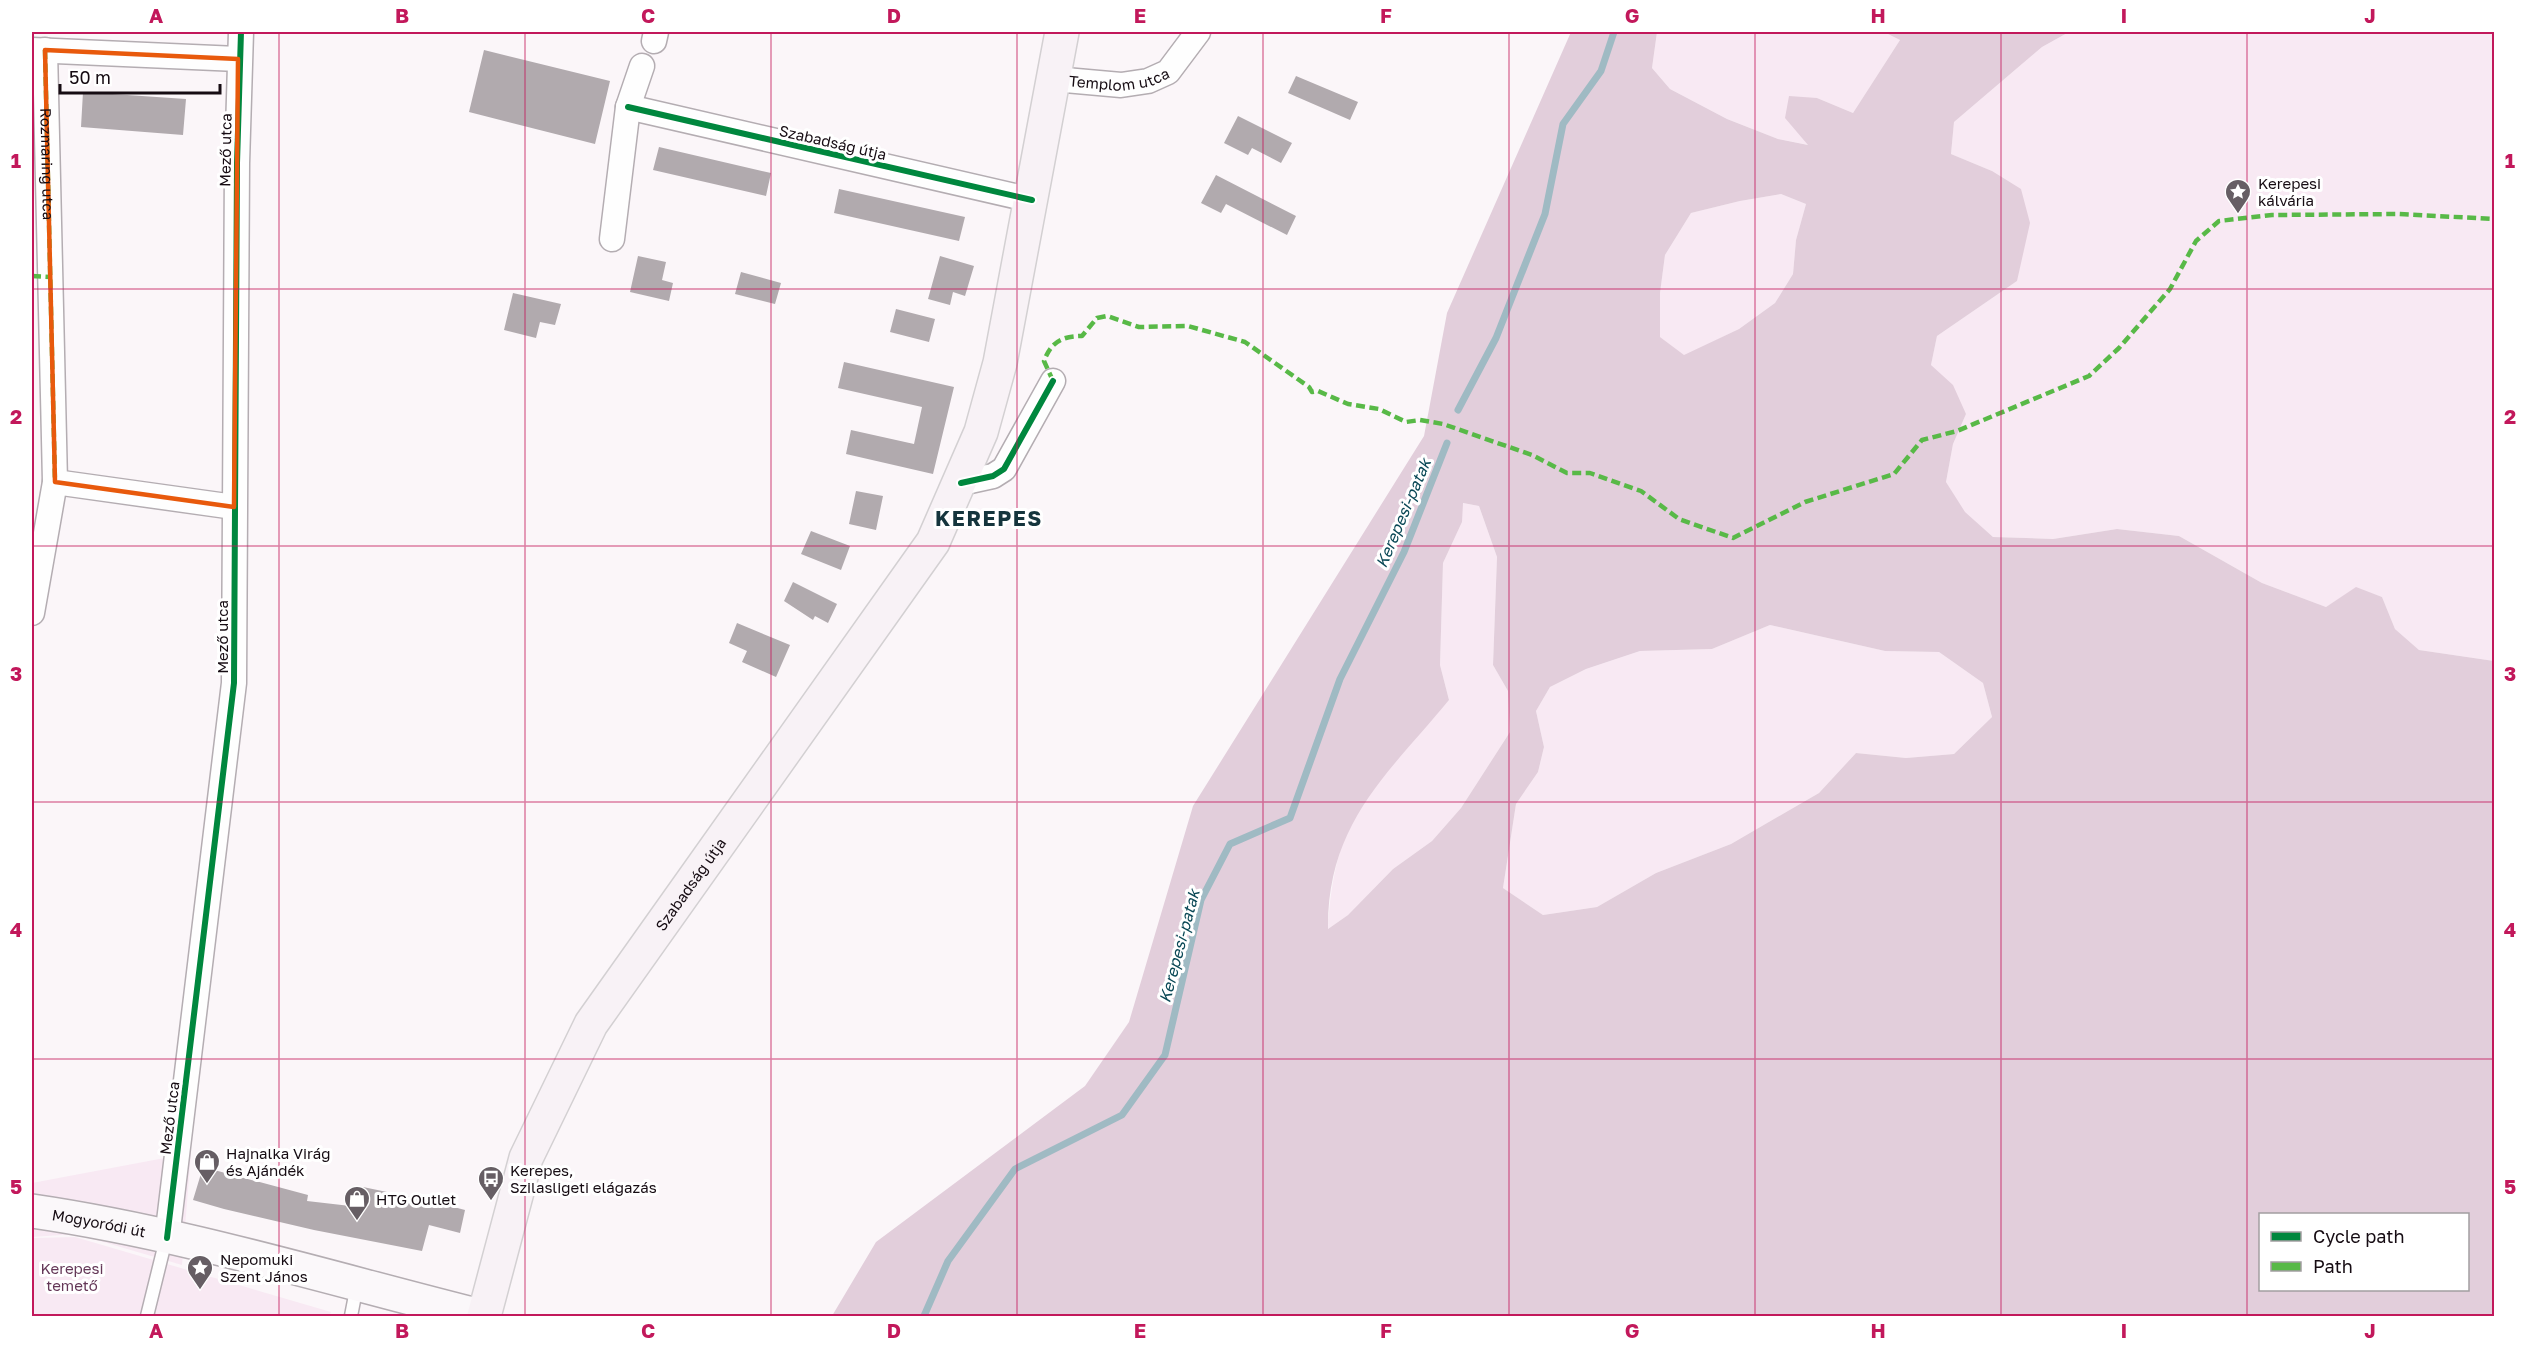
<svg xmlns="http://www.w3.org/2000/svg" width="2526" height="1348" viewBox="0 0 2526 1348" font-family="'Golos Text',sans-serif">
<rect width="100%" height="100%" fill="#fbf6f9"/>
<!-- green -->
<path fill="#f8e9f3" d="M1657,32H1884L1900,40L1853,113L1817,98L1809,145L1778,139L1727,119L1670,89L1652,68Z
M2069,32H2494V661L2419,650L2395,629L2382,597L2356,588L2326,607L2262,583L2179,536L2117,529L2053,539L1993,537L1964,512L1946,482L1953,444L1966,414L1931,365L1937,336L2017,281L1992,171L1951,154L1954,122L2042,47Z
M1781,194L1806,204L1796,240L1793,274L1775,303L1739,329L1684,356L1660,337V293L1665,255L1691,213L1740,201Z
M1462,503L1479,506L1497,557L1493,665L1508,691L1510,732L1461,808L1432,841L1393,869L1348,915L1328,929C1330,889 1337,845 1358,810C1382,769 1419,736 1449,700L1440,665L1443,563L1462,522Z
M1770,625L1885,651L1939,652L1983,683L1992,717L1954,754L1906,758L1856,753L1819,793L1731,844L1656,873L1597,907L1543,915L1503,888L1516,804L1538,772L1544,747L1536,711L1550,687L1586,669L1640,651L1712,649Z
M191,1153L182,1265L76,1234L32,1237V1183Z
M75,1237L331,1312L329,1316H32L34,1238Z"/>
<!-- forest -->
<path fill="#e2cedb" fill-rule="evenodd" d="M1571,32H1657L1652,68L1670,89L1727,119L1778,139L1808,145L1785,118L1789,96L1817,98L1853,113L1900,40L1884,32H2069L2042,47L1954,122L1951,154L1992,171L2021,189L2030,223L2017,281L1937,336L1931,365L1953,385L1966,414L1953,444L1946,482L1965,512L1993,537L2053,539L2117,529L2179,536L2262,583L2326,607L2356,587L2382,597L2395,629L2419,650L2494,661V1316H832L876,1242L1085,1086L1129,1022L1193,806L1424,436L1447,313ZM1781,194L1806,204L1796,240L1793,274L1775,303L1739,329L1684,355L1660,337V293L1665,255L1691,213L1740,201ZM1463,503L1479,506L1497,557L1493,665L1508,691L1510,732L1461,808L1432,841L1393,869L1348,915L1328,929C1327,823 1388,774 1449,700L1440,665L1443,563L1462,522ZM1770,625L1885,651L1939,652L1983,683L1992,717L1954,754L1906,758L1856,753L1819,793L1731,844L1656,873L1597,907L1543,915L1503,888L1516,804L1538,772L1544,747L1536,711L1550,687L1586,669L1640,651L1712,649ZM2260,1214H2468V1290H2260Z"/>
<g fill="none" stroke-linecap="round" stroke-linejoin="round">
<!-- stream -->
<path stroke="#9fbac3" stroke-width="7" d="M1458,410L1496,338L1545,214L1563,124L1601,71L1614,32
M924,1316L948,1261L1015,1169L1122,1115L1165,1055L1201,900L1230,844L1290,818L1340,679L1404,552L1447,443"/>
</g>
<!-- building -->
<path fill="#b1aaae" d="M484,50L610,81L595,144L469,112Z
M1296,76L1358,102L1350,120L1288,93Z
M83,92L186,99L183,135L81,127Z
M1238,116L1292,143L1281,163L1252,148L1248,155L1224,143Z
M659,147L771,173L766,196L653,170Z
M1216,175L1296,216L1287,235L1226,204L1221,213L1201,203Z
M839,189L965,217L959,241L834,213Z
M638,256L666,262L662,280L673,283L669,301L630,292Z
M940,256L974,266L965,296L953,292L950,305L928,299Z
M741,272L781,283L775,304L735,294Z
M513,293L561,304L555,325L540,322L536,338L504,330Z
M896,309L935,319L929,342L890,332Z
M844,362L954,387L933,474L846,454L851,430L914,444L922,407L838,388Z
M856,491L883,496L876,530L849,524Z
M811,531L850,546L841,570L801,554Z
M793,582L837,604L828,623L815,616L813,620L784,601Z
M737,623L790,645L776,677L742,662L747,651L729,643Z
M203,1167L308,1195L307,1201L359,1207L363,1187L435,1202L465,1210L460,1233L429,1225L422,1251L314,1230L224,1209L193,1200Z"/>
<g fill="none" stroke-linecap="round" stroke-linejoin="round">
<defs>
<path id="lane" d="M147,1316L166,1239
M351,1316L357,1285"/>
<g id="street">
<path d="M654,41L656,32"/>
<path d="M32,50L238,59"/>
<path id="s1" d="M1054,79L1121,85L1148,81L1168,72L1198,32"/>
<path d="M628,107L1032,200"/>
<path d="M612,239L628,107L642,66"/>
<path d="M55,482L234,507"/>
<path d="M961,483L993,476L1004,469L1053,381"/>
<path d="M32,613L55,482L45,50"/>
<path d="M167,1238L234,683L237,163L241,32"/>
</g>
<g id="secondary">
<path id="s2" d="M32,1211C183,1233 332,1279 480,1316"/>
</g>
<g id="primary">
<path id="s3" d="M484,1316L526,1158L591,1024L933,542L981,432L1000,363L1062,32"/>
</g>
</defs>
<!-- lane casing -->
<use href="#lane" stroke="#b4adb2" stroke-width="15"/>
<!-- street casing -->
<use href="#street" stroke="#b4adb2" stroke-width="27"/>
<!-- secondary casing -->
<use href="#secondary" stroke="#b4adb2" stroke-width="36"/>
<!-- primary casing -->
<use href="#primary" stroke="#d3d0d2" stroke-width="36"/>
<!-- lane -->
<use href="#lane" stroke="#fefefe" stroke-width="12"/>
<!-- street -->
<use href="#street" stroke="#fefefe" stroke-width="24"/>
<!-- secondary -->
<use href="#secondary" stroke="#fbf8fa" stroke-width="33"/>
<!-- primary -->
<use href="#primary" stroke="#f8f2f6" stroke-width="33"/>
<!-- quiet -->
<g stroke="#58b947" stroke-width="4.5" stroke-dasharray="9 4.5" stroke-linecap="butt">
<path id="s4" d="M45,50L55,482"/>
<path d="M32,276L50,277"/>
<path d="M1053,381L1044,361C1051,342 1062,336 1082,336L1097,318L1107,316L1139,327L1188,326L1245,342L1309,387L1312,392L1318,391L1348,404L1379,409L1406,422L1420,420L1443,424L1532,455L1567,473H1590L1641,491L1679,519L1733,538L1805,502L1894,474L1922,440L1957,431L2089,376L2119,348L2170,289L2196,241L2219,221L2272,215L2399,214L2494,219"/>
</g>
<defs>
<path id="cycleway" d="M628,107L1032,200
M961,483L993,476L1004,469L1053,381
M167,1238L234,683L237,163L241,32"/>
</defs>
<!-- cycleway casing -->
<use href="#cycleway" stroke="#fff" stroke-width="10"/>
<!-- cycleway -->
<use href="#cycleway" stroke="#00873e" stroke-width="6"/>
</g>
<!-- marked area -->
<path fill="none" stroke="#e8590c" stroke-width="4.5" stroke-linejoin="round" d="M45,50L238,59L234,507L55,482Z"/>
<!-- grid -->
<path fill="none" stroke="#c2185b" stroke-width="1.5" stroke-opacity="0.55" d="M279,32V1316M525,32V1316M771,32V1316M1017,32V1316M1263,32V1316M1509,32V1316M1755,32V1316M2001,32V1316M2247,32V1316M32,289H2494M32,546H2494M32,802H2494M32,1059H2494"/>
<!-- icons -->
<defs>
<symbol id="sight-pin" viewBox="-11 -11 22 30"><path d="M0 17L-7.5 6A9.5 9.5 0 1 1 7.5 6Z" fill="#665e64" stroke="#fff"/><path d="M0-6L1.8-2.2L6-1.7L2.9 1.2L3.7 5.4L0 3.3L-3.7 5.4L-2.9 1.2L-6-1.7L-1.8-2.2Z" fill="#fff"/></symbol>
<symbol id="shop-pin" viewBox="-11 -11 22 30"><path d="M0 17L-7.5 6A9.5 9.5 0 1 1 7.5 6Z" fill="#665e64" stroke="#fff"/><path d="M-5-2.5h2.3a2.7 3.5 0 0 1 5.4 0H5L5.5 6h-11ZM-1.5-2.5h3a1.5 2.3 0 0 0-3 0Z" fill="#fff"/></symbol>
<symbol id="bus-pin" viewBox="-11 -11 22 30"><path d="M0 17L-7.5 6A9.5 9.5 0 1 1 7.5 6Z" fill="#665e64" stroke="#fff"/><path d="M-5-6H5V4H4V6H2V4H-2V6H-4V4H-5ZM-3.5-4V0h7V-4ZM-3.5 1.2v1.5H-2V1.2ZM2 1.2v1.5H3.5V1.2Z" fill="#fff"/></symbol>
</defs>
<g fill-rule="evenodd">
<use href="#sight-pin" x="2223" y="177" width="30" height="40"/>
<use href="#shop-pin" x="192" y="1147" width="30" height="40"/>
<use href="#bus-pin" x="476" y="1164" width="30" height="40"/>
<use href="#shop-pin" x="342" y="1184" width="30" height="40"/>
<use href="#sight-pin" x="185" y="1253" width="30" height="40"/>
</g>
<g text-anchor="middle" dominant-baseline="central" stroke-width="6" stroke-linejoin="round" paint-order="stroke">
<!-- street labels -->
<g font-size="15" fill="#160c13" stroke="#fff">
<text stroke="none"><textPath href="#s1" startOffset="66">Templom utca</textPath></text>
<text transform="translate(833 142) rotate(13)">Szabadság útja</text>
<text transform="translate(225 150) rotate(-89)">Mező utca</text>
<text stroke="none"><textPath href="#s4" startOffset="114">Rozmaring utca</textPath></text>
<text transform="translate(222 637) rotate(-90)">Mező utca</text>
<text stroke="none"><textPath href="#s3" startOffset="484">Szabadság útja</textPath></text>
<text transform="translate(169 1118) rotate(-83)">Mező utca</text>
<text stroke="none"><textPath href="#s2" startOffset="68">Mogyoródi út</textPath></text>
</g>
<!-- poi labels -->
<g font-size="15" fill="#160c13" stroke="#fff" text-anchor="start">
<text x="2258" y="183">Kerepesi<tspan x="2258" dy="17">kálvária</tspan></text>
<text x="226" y="1153">Hajnalka Virág<tspan x="226" dy="17">és Ajándék</tspan></text>
<text x="510" y="1170">Kerepes,<tspan x="510" dy="17">Szilasligeti elágazás</tspan></text>
<text x="376" y="1199">HTG Outlet</text>
<text x="220" y="1259">Nepomuki<tspan x="220" dy="17">Szent János</tspan></text>
</g>
<!-- park labels -->
<g font-size="15" fill="#643757" stroke="#fff">
<text x="72" y="1268">Kerepesi<tspan x="72" dy="17">temető</tspan></text>
</g>
<!-- water labels -->
<g font-size="16" font-style="italic" fill="#0a4856" stroke="#fff">
<text transform="translate(1403 513) rotate(-67)">Kerepesi-patak</text>
<text transform="translate(1179 946) rotate(-75)">Kerepesi-patak</text>
</g>
<!-- district labels -->
<g font-size="21" font-weight="bold" letter-spacing="1.5" fill="#15353d" stroke="#fff">
<text x="989" y="518">KEREPES</text>
</g>
</g>
<!-- border -->
<rect width="2526" height="1348" fill="none" stroke="#ffffff" stroke-width="66"/>
<!-- legend -->
<rect x="2259" y="1213" width="210" height="78" fill="#ffffff" stroke="#a29ea1" stroke-width="1.5"/>
<rect x="2271" y="1232" width="30" height="9" fill="#00873e" stroke="#a29ea1" stroke-width="1.5"/>
<text x="2313" y="1243" font-size="18" fill="#160c13">Cycle path</text>
<rect x="2271" y="1262" width="30" height="9" fill="#58b947" stroke="#a29ea1" stroke-width="1.5"/>
<text x="2313" y="1273" font-size="18" fill="#160c13">Path</text>
<!-- scale -->
<path d="M60 84v9h160v-9" fill="none" stroke="#160c13" stroke-width="3"/>
<text x="69" y="84" font-size="18" fill="#160c13" stroke="#ffffff" stroke-width="4.5" paint-order="stroke">50 m</text>
<rect x="33" y="33" width="2460" height="1282" fill="none" stroke="#c2185b" stroke-width="2"/>
<g font-size="20" text-anchor="middle" font-weight="bold" fill="#c2185b">
<text x="156" y="23">A</text>
<text x="402" y="23">B</text>
<text x="648" y="23">C</text>
<text x="894" y="23">D</text>
<text x="1140" y="23">E</text>
<text x="1386" y="23">F</text>
<text x="1632" y="23">G</text>
<text x="1878" y="23">H</text>
<text x="2124" y="23">I</text>
<text x="2370" y="23">J</text>
<text x="16" y="168">1</text>
<text x="2510" y="168">1</text>
<text x="16" y="424">2</text>
<text x="2510" y="424">2</text>
<text x="16" y="681">3</text>
<text x="2510" y="681">3</text>
<text x="16" y="937">4</text>
<text x="2510" y="937">4</text>
<text x="16" y="1194">5</text>
<text x="2510" y="1194">5</text>
<text x="156" y="1338">A</text>
<text x="402" y="1338">B</text>
<text x="648" y="1338">C</text>
<text x="894" y="1338">D</text>
<text x="1140" y="1338">E</text>
<text x="1386" y="1338">F</text>
<text x="1632" y="1338">G</text>
<text x="1878" y="1338">H</text>
<text x="2124" y="1338">I</text>
<text x="2370" y="1338">J</text>
</g>
</svg>
